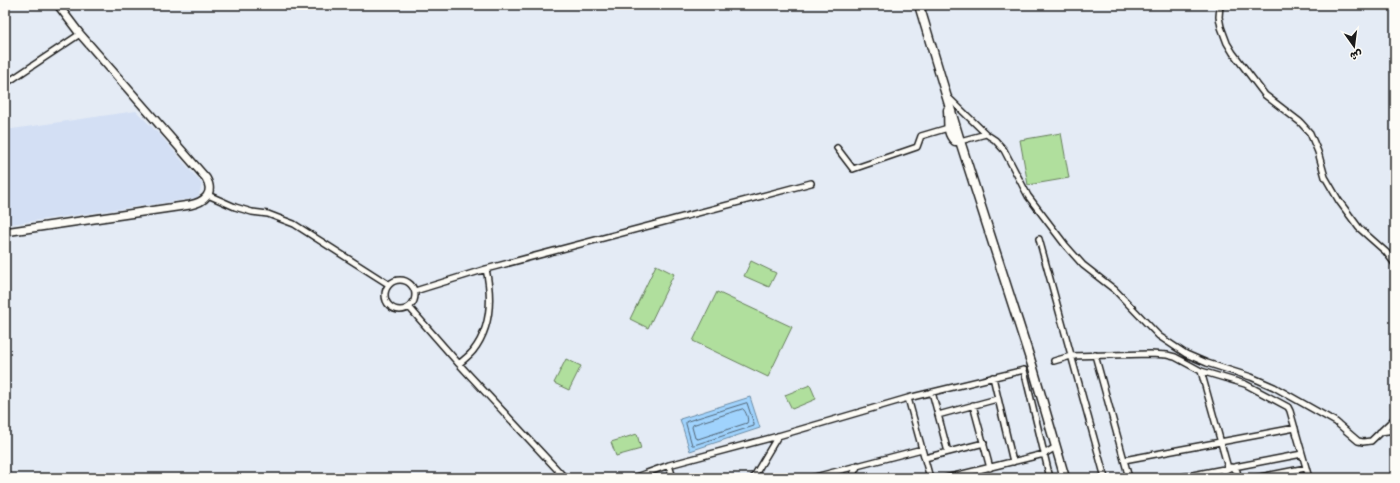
<svg xmlns="http://www.w3.org/2000/svg" width="1400" height="483" viewBox="0 0 1400 483" font-family="Sriracha,'Playpen Sans Arabic',sans-serif">
<rect width="100%" height="100%" fill="#e4ebf5"/>
<filter id="ink" filterUnits="userSpaceOnUse"><feTurbulence type="fractalNoise" baseFrequency=".025" numOctaves="2"/><feDisplacementMap in="SourceGraphic" scale="8" xChannelSelector="R" yChannelSelector="G"/><feConvolveMatrix kernelMatrix="1 2 1 2 8 2 1 2 1" color-interpolation-filters="sRGB"/></filter>
<g filter="url(#ink)">
<!-- built -->
<path fill="#d3dff4" d="M136,111L161,136L202,184L198,198L5,225V130Z"/>
<!-- green -->
<path fill="#b0df9d" stroke="#667e5c" d="M1061,133L1069,178L1028,185L1020,140Z
M751,261L776,273L769,287L744,276Z
M656,265L674,274L648,328L630,319Z
M717,292L792,327L768,377L693,341Z
M566,359L581,366L569,390L554,383Z
M810,385L816,399L792,409L785,395Z
M637,434L641,449L616,456L611,442Z"/>
<!-- water -->
<path fill="#a0d3fd" stroke="#6b8aa3" d="M750,397L760,428L690,451L680,419Z"/>
<g fill="none" stroke-linecap="round" stroke-linejoin="round">
<!-- shore -->
<path stroke="#516576" stroke-width="1" d="M747,403L754,424V426L694,445H692L686,424V422Z
M743,409C746,411 749,420 747,423L698,439L695,438L692,427L693,425Z"/>
<defs>
<path id="street" d="M1220,5L1219,17L1221,27L1227,43L1233,53L1265,95L1300,122L1310,133L1318,152L1325,177L1339,201L1359,228L1386,252L1395,264
M5,84L80,34
M948,97L986,134L995,140L1004,150L1028,196L1066,246L1083,265L1115,290L1159,336L1186,354L1207,363L1251,377L1274,387L1336,422L1358,441L1363,442L1371,441L1395,418
M960,141L986,134
M837,148L853,169L917,147L921,136L948,128
M208,195L235,207L252,212L268,214L294,224L388,284
M1039,239L1105,478
M385 295a15 15 0 1 1 30 0a15 15 0 1 1-30 0Z
M415,291L486,269L811,183
M409,307L459,364L565,478
M1095,355L1129,478
M1054,361L1071,356L1150,354L1167,355L1175,357L1201,371L1245,384L1288,407L1290,411L1309,478
M459,364C463,360 469,356 473,351C491,328 492,297 486,269
M1201,371L1228,468
M993,377L1013,462
M932,392L948,452
M908,398L930,478
M973,405L990,468
M938,415L997,399
M1380,432L1395,430
M925,458L984,443
M1124,460L1295,428
M669,465L673,478
M633,478L669,465L778,436L908,398L1024,370L1050,478
M753,478L778,436
M811,478L922,449
M851,478L858,465
M946,478L1044,454L1056,447
M1177,478L1302,454
M1224,478V471L1231,467L1237,471L1238,478
M1255,478L1306,468"/>
<path id="secondary" d="M5,232L190,205C204,202 215,194 206,178L80,34L58,5"/>
<path id="primary" d="M919,5L960,141L1033,368L1065,478
M948,110C949,121 946,133 955,141H960"/>
</defs>
<!-- street casing -->
<use href="#street" stroke="#1c1c1c" stroke-width="8"/>
<!-- secondary casing -->
<use href="#secondary" stroke="#1c1c1c" stroke-width="10"/>
<!-- primary casing -->
<use href="#primary" stroke="#1c1c1c" stroke-width="11"/>
<!-- street -->
<use href="#street" stroke="#fdfcf7" stroke-width="5"/>
<!-- secondary -->
<use href="#secondary" stroke="#fdfcf7" stroke-width="7"/>
<!-- primary -->
<use href="#primary" stroke="#fdfcf7" stroke-width="8"/>
</g>
</g>
<!-- margin -->
<rect width="1400" height="483" fill="none" stroke="#fdfcf7" stroke-width="20"/>
<rect x="10" y="10" width="1380" height="463" fill="none" stroke="#1c1c1c" stroke-width="1.5" filter="url(#ink)"/>
<!-- north arrow -->
<g transform="translate(1354 46) rotate(166)" stroke="#fdfcf7" stroke-width="3" paint-order="stroke">
<path d="M0-3L7 15L0 10L-7 15Z" fill="#1c1c1c"/>
<text y="-6" font-size="11" font-weight="bold" text-anchor="middle" fill="#1c1c1c">ش</text>
</g>
</svg>
